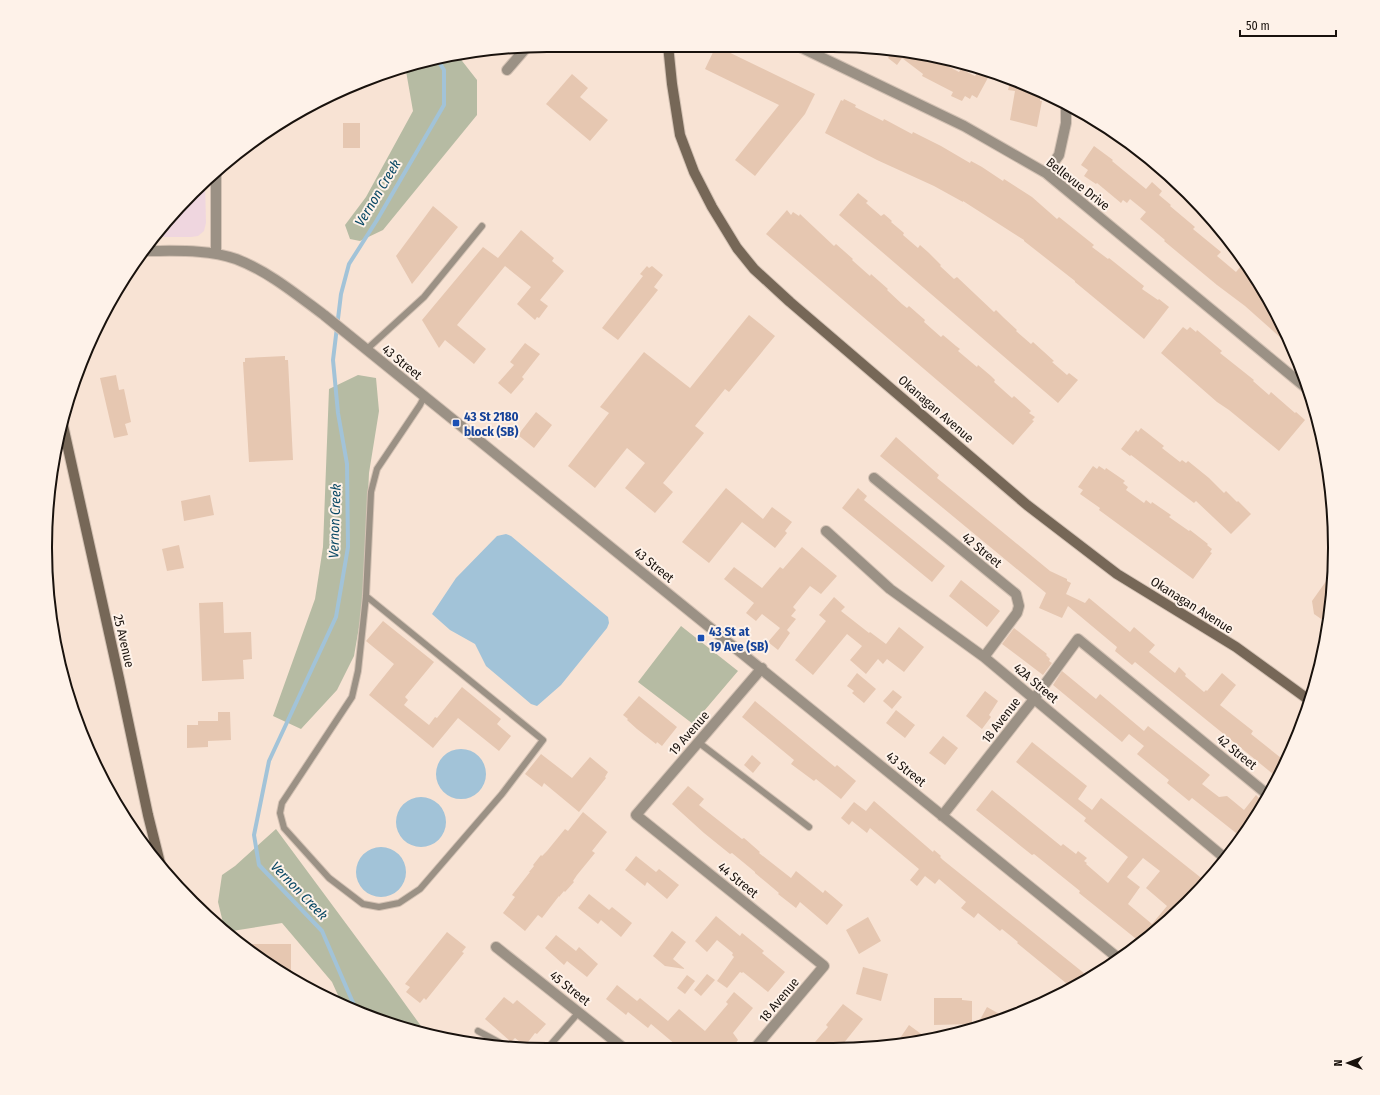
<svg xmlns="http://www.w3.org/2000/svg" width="1380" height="1095" viewBox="0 0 1380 1095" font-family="'Fira Sans Condensed',sans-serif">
<rect width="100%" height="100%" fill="#f8e3d4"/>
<!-- commercial -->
<path fill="#efd6df" d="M205,182L206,223L204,231L198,236L191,237H158L192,192Z"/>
<!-- green -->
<path fill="#b6bba3" d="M459,57L477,80V115L383,230L360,241L350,239L345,225L366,197L413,111L406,71L401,69L418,62Z
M358,375L376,378L379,411L369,473L363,604L354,656L337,690L301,729L273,716L315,599L323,547L329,389Z
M681,626L738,671L693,724L638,682Z
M276,829L390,983L426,1033L355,1012L342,1004L332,982L282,923L226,932L225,931L218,902L222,875L235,866Z"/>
<!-- water -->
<path fill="#a2c3d8" d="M506,534L511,536L608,617L609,623L607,628L561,685L537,706L531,704L486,666L475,644L450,630L432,614L456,578L497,536Z
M436 774a25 25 0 1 1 50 0a25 25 0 1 1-50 0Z
M396 822a25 25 0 1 1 50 0a25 25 0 1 1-50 0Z
M356 872a25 25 0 1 1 50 0a25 25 0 1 1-50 0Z"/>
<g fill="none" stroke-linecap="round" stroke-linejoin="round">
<!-- stream -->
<path stroke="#a2c3d8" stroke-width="4" d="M357,1012L322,931L259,865L254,835L269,761L336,617L348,547L347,464L338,413L333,360L341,294L349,264L377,220L444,105V70L437,59"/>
</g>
<!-- building -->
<path fill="#e6c7b1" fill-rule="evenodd" d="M716,46L815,94L805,114L755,176L735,160L779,105L705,69Z
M892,51L936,60L959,72L961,69L975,76L979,69L990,74L977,98L972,95L970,99L965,96L962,101L951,96L953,92L922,76L923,74L902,58L897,65L888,58Z
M572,74L588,88L580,97L608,120L590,141L546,104Z
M1011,79L1041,93L1040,101H1042L1037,127L1010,120L1015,91L1008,90Z
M844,99L856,105L855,107L883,121L884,119L912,134L913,132L941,146L970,163L971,161L982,167L1003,181L1004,179L1032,197L1057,219L1059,217L1094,245L1092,247L1108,259L1109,258L1144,286L1142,289L1158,300L1159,299L1169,307L1144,339L1075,282V281L1024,241V240L963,201V202L934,186L877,160L825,133L841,100L843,101Z
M343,123H360V148H343Z
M1094,146L1113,160L1112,161L1146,189L1152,182L1162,191L1159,195L1171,205L1170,206L1195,227L1193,229L1221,252L1217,256L1236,272L1241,266L1255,277L1257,280L1254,283L1268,296L1291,347L1245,306L1217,285L1164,241L1165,240L1140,219L1146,212L1130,199L1127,203L1123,200L1121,203L1097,183L1096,184L1084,176L1088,170L1081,165Z
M858,193L868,201L866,203L881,216L884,214L892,221L891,222L904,233L903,235L918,248L920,245L929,253L941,265L940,266L954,279L957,277L994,312L996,310L1004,318L1017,330L1016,331L1031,344L1033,342L1054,361L1052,362L1067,375L1069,373L1078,380L1058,403L839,215Z
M433,206L458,227L412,284L396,256Z
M787,210L791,215L793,212L799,216L800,214L834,246L836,244L853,259L852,260L870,276L871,274L888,289L887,290L902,304L907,308L909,306L925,320L924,322L941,337L943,335L956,346L960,349L958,351L977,367L978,365L991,376L995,380L994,382L1012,398L1014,396L1031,411L1029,413L1035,417L1032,420L1034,421L1013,445L766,234Z
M521,230L554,258L552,261L564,271L540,300L548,306L539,318L537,317L535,320L517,304L531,287L505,266L457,325L486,349L474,364L445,340L439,348L422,320L483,247L498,258Z
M647,266L649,268L652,266L663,275L654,287L658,290L618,340L602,328L643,276L640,274Z
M749,315L775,336L729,392L725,389L695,426L704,433L663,483L673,492L655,513L625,488L645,463L627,448L595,488L568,466L609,413L600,407L644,352L690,388Z
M1183,327L1187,330L1190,327L1196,332L1197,330L1222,351L1220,353L1254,380L1253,381L1269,395L1271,392L1295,413L1296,412L1305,420L1279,451L1229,410L1217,402L1161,353Z
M525,343L540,354L522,377L524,379L511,394L498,383L514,365L510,362Z
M285,356V360H288L293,460L249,462L243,362H245V358Z
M116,375L119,390L124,389L131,422L125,424L128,435L114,438L100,378Z
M536,412L552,425L534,448L518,435Z
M1141,428L1164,446L1162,448L1180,462L1182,460L1186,463L1188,461L1209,478L1224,493L1226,491L1237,502L1238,501L1251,514L1231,534L1196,501L1194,503L1131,455L1130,456L1121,449L1136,430L1138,432Z
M896,437L939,475L937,478L1050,571L1067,579V581L1071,583L1066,594L1085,603L1089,598L1130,632L1134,627L1155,645L1149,652L1175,673L1179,667L1186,674L1185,676L1204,692L1206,690L1207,691L1222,673L1236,685L1220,705L1253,731L1251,734L1286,762L1278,778L1135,662L1132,665L1115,651L1117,647L1068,606L1062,618L1039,608L1046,593L880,456Z
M1093,466L1097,469L1099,466L1105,470L1106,468L1125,481L1123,483L1128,487L1126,490L1144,503L1146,500L1151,504L1152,502L1171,515L1169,517L1189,531L1190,530L1208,544L1207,545L1212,549L1210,552L1212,553L1193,579L1099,510L1100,508L1080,494L1083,490L1078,487Z
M726,488L763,519L772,507L792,522L785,531L787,533L775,548L742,522L709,563L682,542Z
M858,488L867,496L864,500L945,566L932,582L842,508Z
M210,495L214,515L184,521L181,501Z
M179,545L184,568L167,571L162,549Z
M802,547L837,576L821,594L810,586L793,607L796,610L791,616L796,619L787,630L790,633L778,650L768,642L780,628L762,614L756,621L746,613L754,603L724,579L734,567L762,588L780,567L783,569Z
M1334,570V581L1327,623L1314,614L1312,601Z
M961,580L1000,611L987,627L949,596Z
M834,597L845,607L841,611L869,633L870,632L886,644L899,627L924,647L904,672L887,659L883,664L878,659L866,674L850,660L862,646L847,634L813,675L795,660L826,621L819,615Z
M223,602L224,633L251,632L252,659L243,660L244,679L202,681L199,603Z
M383,621L434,662L405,697L408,700L404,705L429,725L435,717L437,718L462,687L501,719L497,724L511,736L499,751L458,718L433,748L369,695L394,664L366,641Z
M1014,628L1047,654L1046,655L1050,659L1049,661L1052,663L1043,675L1002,644Z
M1062,671L1096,699L1100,694L1144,731L1148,726L1210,775L1202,784L1219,797L1227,796L1244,810L1256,795L1263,802L1241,837L1192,798L1189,801L1167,783L1169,780L1137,754L1144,746L1129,734L1122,742L1053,685Z
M857,673L876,689L864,703L852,693L854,691L847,686Z
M893,690L902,697L892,709L883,701Z
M985,691L998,701L989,715L991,717L982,729L966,716Z
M639,696L677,727L662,746L657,742L656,744L637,729L627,720L628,719L623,715Z
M755,701L835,767L837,765L856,781L841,799L816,779L814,781L791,764L794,760L742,717Z
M896,710L915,725L905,738L886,723Z
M218,712H230L231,740L208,741V747L187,748V725H198V721H218Z
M943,736L958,748L945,765L929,753Z
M1032,742L1087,786L1078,799L1092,810L1101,798L1205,881L1164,925L1140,942L1079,893L1080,891L1034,854L1032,855L976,810L992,790L1061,846L1063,844L1076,854L1078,851L1087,858L1084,861L1087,863L1086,864L1108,883L1128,857L1084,821L1086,818L1016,762ZM1143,858L1160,871L1146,888L1167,906L1152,924L1128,904L1140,887L1127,877Z
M541,754L572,778L590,757L608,772L605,777L606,778L579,812L544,783L542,787L525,774Z
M752,755L761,763L753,773L744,765Z
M688,786L704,799L699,805L742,839L744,838L760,852L759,853L791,878L796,871L823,893L825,890L843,905L827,925L800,902L796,908L778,894L779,893L755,873V872L732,853L730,854L704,833L672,804Z
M874,801L933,852L934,850L941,856L940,857L943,860L1090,978L1084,983L1072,988L1017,943L1018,942L1002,929L1000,931L978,913L974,918L961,908L966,902L939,879L935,884L925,876L917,886L910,880L919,869L870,828L867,833L852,821L849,825L841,818L854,802L866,811Z
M583,812L607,832L592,851L595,853L577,875L573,881L574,882L565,892L564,891L559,897V896L542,918L538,915L525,931L503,913L515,897L512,895L530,872H529L534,866L533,865L541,855L542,856L547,851L565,829L568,831Z
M636,856L656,872L659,869L679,885L667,899L647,882L645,886L625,870Z
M589,894L609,910L612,907L632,923L621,937L601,920L598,924L578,908Z
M716,916L740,936L742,933L764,951L762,953L785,972L768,992L743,972L742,973L740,972L727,988L717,981L734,957L732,955L733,953L717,940L707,952L695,941Z
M868,917L881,941L859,954L846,930Z
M672,931L686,942L673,959L685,969L665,966L653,956Z
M447,932L466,947L462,952L464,953L426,1000L424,998L420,1003L406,992L410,987L405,984Z
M556,935L576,951L579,947L598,964L587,977L567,961L564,965L545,948Z
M240,944H291V975L242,946Z
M863,967L888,974L881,1001L856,994Z
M707,974L715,980L701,996L694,990Z
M687,975L695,981L685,994L677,988Z
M617,985L637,1001L640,998L668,1021L679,1009L705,1031L728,1004L726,1002L734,992L753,1008L733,1033L738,1040L731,1049L682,1050L651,1024L648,1028L628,1012L626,1015L606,999Z
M504,997L513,1004L517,1000L546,1024L537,1034L535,1033L525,1046L515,1038L511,1042L485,1019Z
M934,998H962V1000L972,1001V1024L934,1025Z
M843,1004L863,1019L839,1049H809L828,1027L826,1025Z
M987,1007L1003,1016L976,1027Z
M909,1025L928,1039L896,1044Z"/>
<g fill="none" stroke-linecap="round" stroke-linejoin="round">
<defs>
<path id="lane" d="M366,350L424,297L482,226
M366,596L543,740L502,794L420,889L399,903L379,907L363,904L329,878L284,828L280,813L282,803L352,697L358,671L366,596L371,492L377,469L420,405L424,397
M698,742L809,827
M478,1031L506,1046
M546,1050L579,1012"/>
<path id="street" d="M798,46L964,126L1046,173L1310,391
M507,70L526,48
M1046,173L1059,155L1066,123V104
M216,174V254
M147,251C176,251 208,249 236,259C268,271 297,295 324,315L1118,958
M874,478L1016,594L1019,606L1017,613L984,657
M826,531L890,589L984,657L1226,859
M942,816L1034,699L1078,639L1268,795
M496,947L626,1050
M754,1049L824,966L636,815L762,668"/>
<path id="secondary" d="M668,45L672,84L680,135L694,172L712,207L737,248L754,269L790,302L1027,505L1117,574L1236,647L1309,700
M62,421L119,678L148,815L161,867"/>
</defs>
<!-- lane casing -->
<use href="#lane" stroke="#d4c2b4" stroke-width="8"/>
<!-- street casing -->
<use href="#street" stroke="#d4c2b4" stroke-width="12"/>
<!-- secondary casing -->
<use href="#secondary" stroke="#d4c2b4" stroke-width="12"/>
<!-- lane -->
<use href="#lane" stroke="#9b9185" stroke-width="6"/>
<!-- street -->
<use href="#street" stroke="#9b9185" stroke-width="10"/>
<!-- secondary -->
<use href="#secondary" stroke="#766757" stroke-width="10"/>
</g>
<!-- markers -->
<g fill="#1a4fb4" stroke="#fef2e9" stroke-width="1.5">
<rect x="452" y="419" width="8" height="8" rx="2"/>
<rect x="697" y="634" width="8" height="8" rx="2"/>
</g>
<g text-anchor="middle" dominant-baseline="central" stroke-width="4" stroke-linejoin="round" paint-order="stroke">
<!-- street labels -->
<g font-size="13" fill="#19120d" stroke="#fef2e9">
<text transform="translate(1078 184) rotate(38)">Bellevue Drive</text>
<text transform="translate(402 362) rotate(39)">43 Street</text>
<text transform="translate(936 409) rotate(41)">Okanagan Avenue</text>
<text transform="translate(982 550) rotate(39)">42 Street</text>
<text transform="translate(654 565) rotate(39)">43 Street</text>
<text transform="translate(1192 605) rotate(32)">Okanagan Avenue</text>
<text transform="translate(124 641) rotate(77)">25 Avenue</text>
<text transform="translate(1036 683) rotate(40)">42A Street</text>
<text transform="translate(1001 720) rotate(-52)">18 Avenue</text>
<text transform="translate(689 733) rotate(-49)">19 Avenue</text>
<text transform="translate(1237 752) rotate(39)">42 Street</text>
<text transform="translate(906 769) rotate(39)">43 Street</text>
<text transform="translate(738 880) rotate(39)">44 Street</text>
<text transform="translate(570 988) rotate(38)">45 Street</text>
<text transform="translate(779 1000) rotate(-50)">18 Avenue</text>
</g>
<!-- transit labels -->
<g font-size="13" font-weight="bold" fill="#164399" stroke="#fef2e9" text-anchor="start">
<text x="464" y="416">43 St 2180<tspan x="464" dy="15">block (SB)</tspan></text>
<text x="709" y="631">43 St at<tspan x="709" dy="15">19 Ave (SB)</tspan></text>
</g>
<!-- water labels -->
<g font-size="14" font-style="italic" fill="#094865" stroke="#fef2e9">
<text transform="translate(378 193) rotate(-59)">Vernon Creek</text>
<text transform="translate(335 521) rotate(-88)">Vernon Creek</text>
<text transform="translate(299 891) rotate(46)">Vernon Creek</text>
</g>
</g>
<!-- crop -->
<path d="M0 0H1380V1095H0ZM547 52H833A495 495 0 0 1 1328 547V548A495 495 0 0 1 833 1043H547A495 495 0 0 1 52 548V547A495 495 0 0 1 547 52Z" fill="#fef2e9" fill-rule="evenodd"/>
<path fill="none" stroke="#19120d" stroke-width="2" d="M547 52H833A495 495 0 0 1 1328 547V548A495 495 0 0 1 833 1043H547A495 495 0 0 1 52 548V547A495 495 0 0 1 547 52Z"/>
<!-- north arrow -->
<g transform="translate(1348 1063) rotate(270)" stroke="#fef2e9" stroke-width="3" paint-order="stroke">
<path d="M0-3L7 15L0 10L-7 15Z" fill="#19120d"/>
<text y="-6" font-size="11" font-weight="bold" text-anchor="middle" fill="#19120d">N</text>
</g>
<!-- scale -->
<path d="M1240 30v6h96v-6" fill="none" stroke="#19120d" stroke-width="2"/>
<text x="1246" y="30" font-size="12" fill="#19120d" stroke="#fef2e9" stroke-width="3" paint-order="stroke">50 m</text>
</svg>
